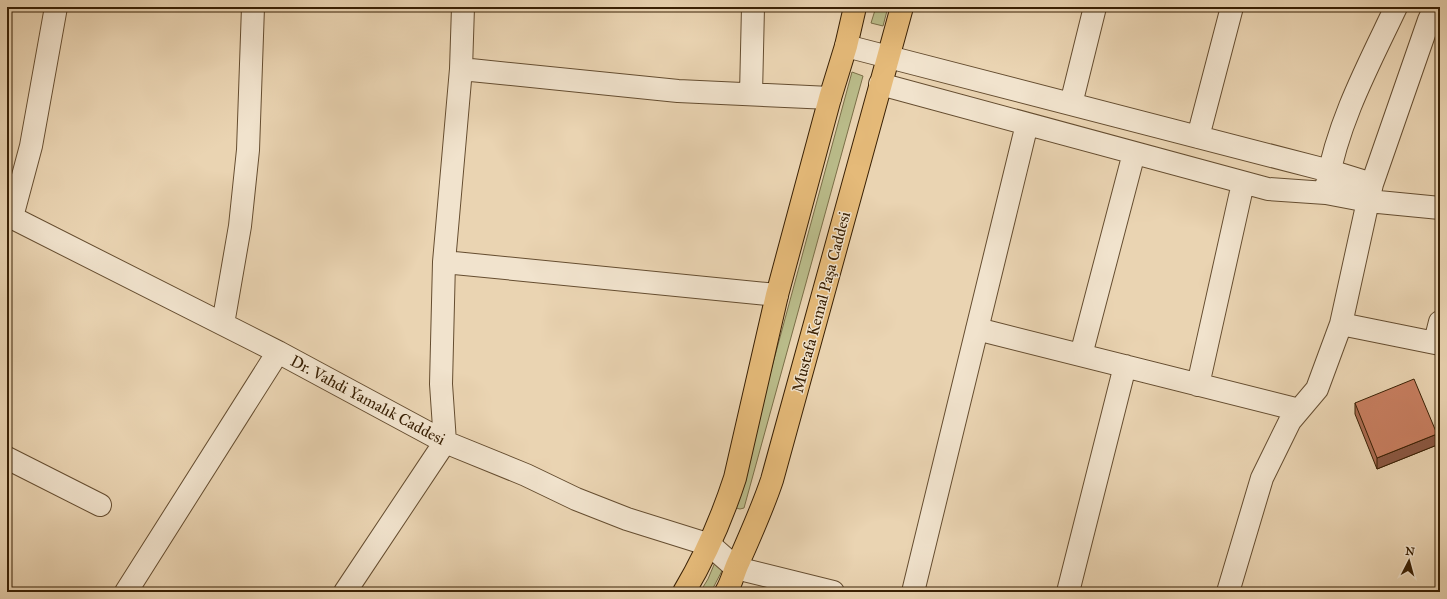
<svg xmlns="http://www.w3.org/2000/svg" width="1447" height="599" viewBox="0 0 1447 599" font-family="'IM FELL Great Primer',serif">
<rect width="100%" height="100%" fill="#ead4b2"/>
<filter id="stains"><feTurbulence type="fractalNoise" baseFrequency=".005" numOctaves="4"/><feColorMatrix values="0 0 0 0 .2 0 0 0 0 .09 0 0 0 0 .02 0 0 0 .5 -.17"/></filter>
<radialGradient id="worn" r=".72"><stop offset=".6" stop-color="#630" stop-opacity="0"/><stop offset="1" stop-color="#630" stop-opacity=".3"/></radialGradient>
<!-- green -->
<path fill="#babc8a" stroke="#7a6e47" d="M876,7H888L883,26L871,23Z
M852,72L863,76L744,508L740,509L736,508L735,503Z
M716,560L726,563L711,592H700L708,579Z"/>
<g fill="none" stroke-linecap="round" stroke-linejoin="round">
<defs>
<path id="minor" d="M846,46L1330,171L1372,184
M461,69L678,91L830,98
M880,84L1268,189L1326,193L1368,201L1440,208
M751,94L753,7
M1071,104L1095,7
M1198,137L1232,7
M1327,184C1338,121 1369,64 1396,7
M7,215L278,352L445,442L526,475L576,499L627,519L710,545L736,568L833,592
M12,217L31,146L56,7
M444,262L777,295
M223,324L240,226L248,150L253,7
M1341,324L1440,344
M977,329L1299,410
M1435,342L1440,322
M1081,355L1134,153
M1198,385L1243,183
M7,458L100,505
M126,592L278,352
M345,592L445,442L441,384L444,262L461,69L463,7
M913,592L1027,124
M1068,592L1125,366
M1228,592L1262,478L1290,421L1317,389L1341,324L1368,201L1372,184L1429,20L1435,7"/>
<path id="major" d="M684,592C706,555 722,518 735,478L777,295L830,98L846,46L855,7
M726,592C732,582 734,571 739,561C751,534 763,507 772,480L902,7"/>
</defs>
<!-- minor casing -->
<use href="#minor" stroke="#654d30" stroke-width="24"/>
<!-- major casing -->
<use href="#major" stroke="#392004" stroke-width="24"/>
<!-- minor -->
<use href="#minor" stroke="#f1e3cd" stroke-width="22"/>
<!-- major -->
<use href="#major" stroke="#e5ba79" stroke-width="22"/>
</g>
<!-- wall -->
<path fill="#ac6d53" stroke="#392004" d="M1355,403L1437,445L1377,469L1355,414Z"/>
<!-- shaded-wall -->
<path fill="#8c5944" stroke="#392004" d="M1437,434V445L1377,469V458Z"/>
<!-- building -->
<path fill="#c87f61" stroke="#392004" d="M1414,379L1437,434L1377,458L1355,403Z"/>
<g text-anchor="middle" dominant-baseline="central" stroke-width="3" stroke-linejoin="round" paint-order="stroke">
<!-- street labels -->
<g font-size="16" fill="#392004" stroke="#f1e3cd">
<text transform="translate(821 302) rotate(-75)">Mustafa Kemal Paşa Caddesi</text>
<text transform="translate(368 400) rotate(28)">Dr. Vahdi Yamalık Caddesi</text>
</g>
</g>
<!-- margin -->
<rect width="1447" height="599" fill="none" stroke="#ead4b2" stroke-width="24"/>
<rect x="8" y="8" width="1431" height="583" fill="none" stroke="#392004" stroke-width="2"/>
<rect x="12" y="12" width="1423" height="575" fill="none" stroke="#392004"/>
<!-- north arrow -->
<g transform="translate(1409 561) rotate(6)" stroke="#f1e3cd" stroke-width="3" paint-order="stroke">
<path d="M0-3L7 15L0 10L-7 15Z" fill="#392004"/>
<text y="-6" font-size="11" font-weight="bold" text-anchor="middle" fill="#392004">N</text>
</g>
<rect width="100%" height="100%" filter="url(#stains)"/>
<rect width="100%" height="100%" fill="url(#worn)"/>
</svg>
